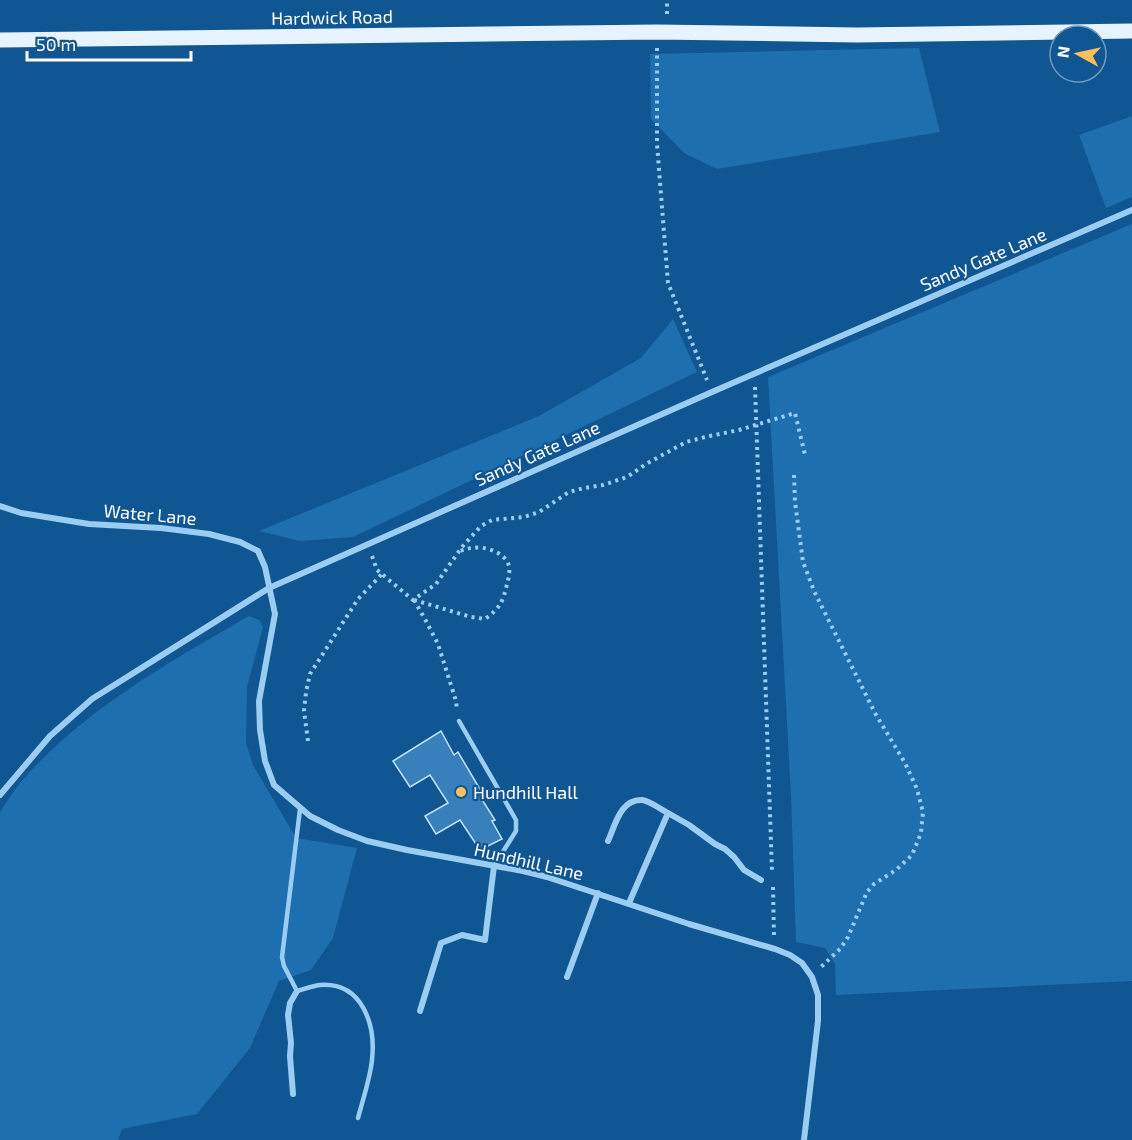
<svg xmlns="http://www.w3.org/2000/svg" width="1132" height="1140" viewBox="0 0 1132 1140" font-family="'Exo 2',sans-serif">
<rect width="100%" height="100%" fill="#105692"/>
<!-- green -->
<path fill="#1e6faf" d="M919,48L940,132L717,169L684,153L651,119L650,54Z
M1132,116V197L1106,208L1079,135Z
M1132,224V981L836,995L835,964L825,948L796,942L791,795L768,377Z
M673,319L697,372L353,537L300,541L259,531L539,416L641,358Z
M249,616L259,620L263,627L247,687L246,743L253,765L296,838L357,848L333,938L311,970L279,981L250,1048L197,1114L122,1129L118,1140H0V812C7,802 13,791 21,782C83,710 168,663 249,616Z"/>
<!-- building -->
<path fill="#3880bb" stroke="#c3e4fe" stroke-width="1.5" d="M441,731L454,755L458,752L484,796L481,798L495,820L492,821L502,839L480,850L460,820L436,834L425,816L448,803L430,775L410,787L393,761Z"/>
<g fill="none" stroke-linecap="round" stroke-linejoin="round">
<!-- path -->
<path stroke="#9bcdf3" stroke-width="4" stroke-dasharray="3 4.5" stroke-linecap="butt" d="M667,14V0
M657,48V144L668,283L707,380
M755,387L772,871
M794,475L795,502L803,562L814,591L875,713L905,763L917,789L923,812L921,833L912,855L896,870L874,884L867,892L848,937L840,949L821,967
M372,556L377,570L413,600L436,584L462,547L481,526L492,520L524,517L539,512L569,492L584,488L603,485L627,477L646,464L686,442L705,437L739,430L795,413L805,455
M414,600L471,617L485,619C500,608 503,602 507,584C509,577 511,568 507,561C500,551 484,546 473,548C468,548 464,550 459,551
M414,600L426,621L438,644L456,701L457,710
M308,741L304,711L306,692L310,674L358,599L382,574
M773,887L774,937"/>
<!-- lane -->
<path stroke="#9bcdf3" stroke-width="4.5" d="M459,721L516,820V831L494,866
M300,809L282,957L284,966L297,991C304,989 312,986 320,985C362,982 376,1024 372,1060C370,1079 363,1099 358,1118"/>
<!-- street -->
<path stroke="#9bcdf3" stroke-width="6" d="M0,506L21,513L89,524L161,528L209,534L240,542L258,551L265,567L275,614L259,701L260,730L265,761L274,785L310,816L338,830L367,841L407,850L523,871L547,877L689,924L775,949L790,955L802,963L812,977L818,995V1021L804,1140
M0,795L50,736L92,699L269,588L712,392L1132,210
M668,813L689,825L715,844L725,849L734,857L744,870L761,880
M608,841C615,826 620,799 642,800C650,801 660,809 668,813L629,903
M567,977L598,893
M420,1011L441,943L462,935L485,940L494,866
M293,1094L290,1056L291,1043L288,1015L290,1003L297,991"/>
<!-- primary -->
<path stroke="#e7f3ff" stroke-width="15" d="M0,40L657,32L857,35L1132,31"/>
</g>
<!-- markers -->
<circle fill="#ffbf5d" stroke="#105692" stroke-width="2" cx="461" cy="792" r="6"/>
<g text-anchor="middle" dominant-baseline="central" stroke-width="4.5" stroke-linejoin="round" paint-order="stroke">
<!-- street labels -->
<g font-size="18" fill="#fff" stroke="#105692">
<text transform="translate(332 17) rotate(-1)">Hardwick Road</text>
<text transform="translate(983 259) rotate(-23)">Sandy Gate Lane</text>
<text transform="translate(537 453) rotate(-24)">Sandy Gate Lane</text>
<text transform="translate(150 514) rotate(5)">Water Lane</text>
<text transform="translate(529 861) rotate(13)">Hundhill Lane</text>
</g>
<!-- poi labels -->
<g font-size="18" fill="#fff" stroke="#105692" text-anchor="start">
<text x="473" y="792">Hundhill Hall</text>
</g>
</g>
<!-- north arrow -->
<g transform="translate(1078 54) rotate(278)"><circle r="28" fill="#105692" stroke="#709abe" stroke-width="1.5"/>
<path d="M0-4.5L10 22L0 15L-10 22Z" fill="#ffbf5d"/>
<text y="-9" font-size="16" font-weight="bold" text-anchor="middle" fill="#ffffff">N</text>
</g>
<!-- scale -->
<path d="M27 51v9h164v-9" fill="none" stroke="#ffffff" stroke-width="3"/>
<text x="36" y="51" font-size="18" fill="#ffffff" stroke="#105692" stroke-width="4.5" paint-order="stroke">50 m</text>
</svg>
